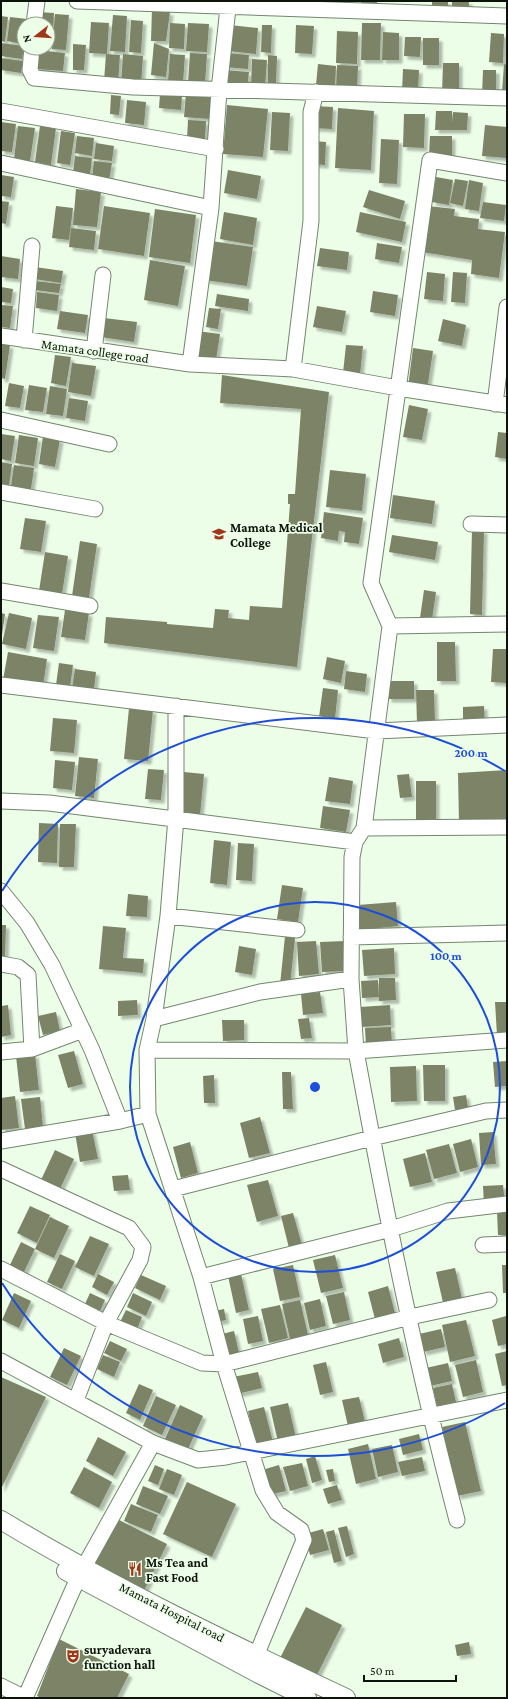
<svg xmlns="http://www.w3.org/2000/svg" width="508" height="1699" viewBox="0 0 508 1699" font-family="'Crimson Pro',serif">
<defs>
<filter id="shadow"><feDropShadow dx="3.5" dy="3.5" stdDeviation="1" flood-color="#0004"/></filter>
</defs>
<rect width="100%" height="100%" fill="#edfee8"/>
<!-- building -->
<path fill="#7c8366" filter="url(#shadow)" d="M361,1H377V11H361Z
M432,1H448V12L432,11Z
M452,1H469V13H452Z
M152,9L170,12L166,41H151Z
M38,12L54,13L52,47H48V24H37Z
M55,14L69,15L66,50L52,49Z
M113,15L127,16L125,52L110,51Z
M1,16L8,17L5,42L1,41Z
M10,17L27,19L26,24H24L23,44L7,41Z
M131,20L143,21L141,53L129,52Z
M91,22L109,23L107,54L89,53Z
M170,23L185,24L184,49L169,48Z
M188,23L209,24L207,52L186,51Z
M362,23H381L380,60H361Z
M230,25L258,28L256,54L228,51Z
M262,25H272L271,53L261,52Z
M296,25L314,26L312,54L295,53Z
M337,31L358,32L357,64L336,63Z
M383,32L399,33V60H382Z
M491,33L504,34L503,63L489,62Z
M405,37H421L420,57L404,56Z
M423,38H439V65H423Z
M1,43L24,46L22,59L1,56Z
M154,43L169,49L166,77L151,75Z
M73,44L86,45L84,70H73Z
M38,50L65,53L63,71L36,69Z
M190,53L207,54L205,84L188,83Z
M227,53L249,55L248,69L225,67Z
M106,54L120,55L118,83L104,81Z
M123,54L143,56L141,86L121,84Z
M170,54L185,55L183,83L168,82Z
M268,55L277,56L276,86H268Z
M1,58L23,61L21,73L1,70Z
M252,59L267,60L265,87H251Z
M443,63H459V94H442Z
M318,64L336,66L335,86L316,85Z
M504,64L507,65V92H502Z
M337,65L358,66L357,92L336,91Z
M403,69L419,70L418,93L402,92Z
M225,70L249,72L247,89L224,88Z
M483,70H496V97L482,96Z
M186,92L212,95L210,119L184,117Z
M160,94L182,96L181,110L159,108Z
M111,95L121,96L119,115L110,114Z
M127,100L146,102L144,125L125,123Z
M227,105L268,109L263,157L223,154Z
M315,106L333,107L332,129L314,128Z
M338,108L374,111L371,170L335,168Z
M436,111H452V123L453,112L468,113L467,130H435Z
M272,112L290,113L288,151L270,150Z
M404,114H425L424,148L403,147Z
M188,120L206,121L205,140L187,139Z
M1,122L16,124L12,152L1,151Z
M485,125L507,127V158L482,156Z
M18,126L35,128L30,161L14,159Z
M40,126L56,128L51,165L35,162Z
M61,131L75,133L70,165L57,163Z
M77,136L94,138L92,156L75,153Z
M430,136H452V156L429,155Z
M381,139L399,140L397,184L379,183Z
M313,141L326,142L325,165L312,164Z
M96,143L114,146L112,161L94,159Z
M75,156L92,158L90,175L73,173Z
M94,161L112,163L109,180L92,178Z
M228,170L261,176L257,199L224,193Z
M1,175L14,177L11,197L1,196Z
M436,177L453,180L449,205L432,202Z
M455,179L468,181L463,206L450,203Z
M469,180L483,183L479,211L465,209Z
M76,189L101,192L97,227L73,225Z
M369,190L405,201L400,219L363,207Z
M1,201L9,202L6,224L1,223Z
M483,202L506,205L504,221L480,218Z
M56,206L73,208L69,240L52,238Z
M104,206L150,213L144,256L98,249Z
M428,206L455,209L454,216L479,219L478,229L505,232L499,278L471,274L472,260L422,252Z
M155,209L196,215L190,263L149,257Z
M224,212L257,218L253,245L220,239Z
M360,212L406,222L402,242L356,232Z
M71,228L96,231L94,250L69,247Z
M211,241L253,247L247,286L205,280Z
M377,243L402,247L399,263L375,259Z
M320,248L349,252L347,270L317,266Z
M1,256L20,259L18,279L1,277Z
M150,260L185,266L178,306L144,300Z
M35,267L63,271L61,283L34,279Z
M427,272L445,274L443,301L424,299Z
M453,272L467,273L465,303L451,302Z
M35,281L61,284L59,293L34,290Z
M1,287L13,289L11,303L1,302Z
M373,291L398,295L395,316L370,312Z
M37,292L59,295L57,311L36,308Z
M217,294L249,299L248,311L215,306Z
M1,305L13,306L10,328L1,327Z
M317,306L346,311L342,332L313,327Z
M209,308L221,309L218,329L206,327Z
M60,311L88,315L85,333L57,329Z
M104,318L137,322L134,342L101,337Z
M443,319L466,325L462,346L438,341Z
M197,331L220,334L216,360L194,357Z
M1,344L10,345L5,379L1,378Z
M346,345L363,346L360,375L343,373Z
M413,348L433,351L427,390L408,387Z
M55,355L71,357L66,386L51,383Z
M72,363L96,366L91,396L68,392Z
M222,375L329,392L297,667L104,643L106,617L167,622V624L213,628L215,609L229,610L228,618L249,620L250,606L282,608L290,504H288V494H295L301,409L220,403Z
M9,383L24,386L20,408L5,406Z
M29,385L47,388L43,412L25,410Z
M50,386L67,389L63,416L46,414Z
M69,398L88,401L85,421L66,418Z
M409,405L428,409L422,440L403,437Z
M498,432L507,433V459L495,457Z
M1,434L15,436L11,461L1,459Z
M19,435L38,438L34,466L15,463Z
M43,436L60,439L55,467L39,464Z
M1,462L12,464L9,486L1,485Z
M14,465L34,468L30,496L10,493Z
M330,470L366,474L362,511L326,507Z
M393,495L435,501L432,524L390,518Z
M324,512L363,518L359,544L344,542L345,532L339,531L338,541L321,538Z
M25,518L46,521L41,552L20,549Z
M472,530H484L482,615L470,614Z
M392,535L438,542L435,560L389,552Z
M80,541L97,544L89,598L72,596Z
M45,552L68,556L62,594L39,591Z
M424,590L436,592L432,620L420,618Z
M65,610L89,613L85,640L61,637Z
M1,613L5,614L2,635H1Z
M9,613L32,618L26,649L2,644Z
M38,615L59,617L54,651L33,648Z
M437,642H455L456,681H437Z
M493,649H507V683L491,682Z
M8,652L47,659L43,687L3,680Z
M327,657L345,661L341,683L323,679Z
M59,663L73,665L70,687L56,685Z
M75,669L96,672L93,698L71,695Z
M346,671L367,674L365,692L344,689Z
M388,681H414V699H388Z
M323,688L338,690L335,719L319,717Z
M416,690H434L435,723H417Z
M484,706L485,726L463,727V707Z
M129,708L153,710L148,761L124,759Z
M53,718L77,720L74,753L50,751Z
M79,757L98,759L94,798L75,796Z
M55,760L75,762L72,790L53,788Z
M148,769L164,770L161,800L145,799Z
M507,770V822L459,823L458,773Z
M184,772L204,774L200,816L180,814Z
M409,774L412,797L400,798L397,775Z
M329,777L353,781L350,804L325,801Z
M416,781H436V823H416Z
M323,806L350,810L346,832L320,828Z
M39,823L58,824L57,863L38,862Z
M60,824H76L74,867H59Z
M214,840L231,842L227,885L210,883Z
M238,843L254,844L252,881L236,880Z
M282,885L303,888L298,922L277,919Z
M128,894L148,896L147,917L126,916Z
M396,902L398,926L360,930L358,905Z
M1,925H6L5,962H1Z
M103,926L126,928L123,958L144,959L143,973L99,969Z
M285,936L295,938L290,986L280,985Z
M316,941L319,974L299,976L297,942Z
M345,941L346,971L322,972L320,942Z
M239,946L256,949L252,975L235,972Z
M394,948L395,974L364,976L362,950Z
M379,978H395L396,1000L379,1001Z
M378,980L379,997L362,998L361,981Z
M320,992L323,1013L303,1015L301,994Z
M137,1000L138,1015L118,1016V1001Z
M495,1002H507V1035H497Z
M8,1005L11,1035L1,1037V1006Z
M390,1005L391,1025L362,1027L360,1007Z
M56,1012L60,1031L43,1035L38,1016Z
M309,1018L312,1038L301,1039L298,1019Z
M222,1020H244V1040L223,1041Z
M391,1027L392,1045L366,1046L365,1028Z
M74,1051L83,1084L68,1088L58,1055Z
M35,1054L39,1090L20,1092L16,1056Z
M507,1061V1086L495,1087L493,1062Z
M423,1065H445V1101H424Z
M416,1066L417,1101L391,1102L390,1067Z
M282,1072H291L293,1109H283Z
M214,1075L215,1103H204L203,1076Z
M466,1095L468,1108L455,1110L453,1097Z
M15,1096L19,1128L1,1130V1098Z
M40,1097L43,1127L25,1129L21,1099Z
M260,1117L270,1153L249,1158L240,1123Z
M92,1130L98,1159L80,1162L75,1133Z
M493,1132L496,1164L481,1165L479,1133Z
M471,1139L478,1167L460,1172L453,1144Z
M190,1142L198,1173L181,1178L173,1147Z
M449,1144L457,1173L434,1179L426,1150Z
M55,1150L74,1159L60,1189L41,1180Z
M425,1153L432,1182L410,1187L403,1159Z
M128,1175L130,1190L114,1191L112,1176Z
M268,1180L278,1216L257,1222L247,1185Z
M503,1185L505,1204L484,1205L483,1186Z
M30,1206L50,1215L37,1243L17,1233Z
M497,1211H507V1235H498Z
M293,1213L302,1245L289,1248L281,1216Z
M50,1217L69,1226L54,1258L35,1249Z
M90,1236L109,1244L94,1276L75,1267Z
M21,1242L35,1249L23,1274L9,1267Z
M60,1254L75,1261L62,1289L47,1282Z
M335,1255L343,1288L321,1293L313,1260Z
M293,1265L300,1297L280,1301L273,1269Z
M502,1265H507V1293H503Z
M455,1268L463,1303L444,1307L436,1272Z
M98,1274L114,1282L107,1295L92,1287Z
M241,1274L249,1310L236,1313L228,1276Z
M141,1275L166,1286L160,1300L135,1288Z
M388,1286L396,1317L376,1323L368,1292Z
M344,1292L350,1320L333,1324L326,1296Z
M14,1293L31,1301L19,1328L2,1320Z
M90,1293L105,1300L100,1311L85,1304Z
M133,1293L152,1302L146,1316L127,1307Z
M320,1299L326,1326L310,1330L304,1303Z
M300,1300L308,1335L290,1339L282,1304Z
M280,1305L288,1338L269,1343L261,1309Z
M224,1309L226,1320L218,1322L215,1311Z
M126,1310L142,1317L136,1332L119,1324Z
M258,1316L263,1341L248,1344L243,1319Z
M506,1316L507,1344L498,1346L492,1320Z
M466,1320L475,1356L450,1362L442,1325Z
M441,1329L445,1347L423,1352L419,1334Z
M234,1331L240,1357L228,1360L222,1334Z
M399,1338L404,1357L383,1363L378,1344Z
M110,1341L127,1349L121,1361L104,1353Z
M64,1348L81,1356L67,1385L50,1377Z
M507,1351V1385L502,1386L495,1354Z
M103,1355L120,1362L114,1377L97,1369Z
M476,1360L483,1392L463,1397L455,1365Z
M326,1362L333,1392L320,1395L313,1365Z
M448,1363L452,1381L430,1386L426,1368Z
M258,1372L262,1388L237,1394L233,1377Z
M1,1377L46,1397L1,1489Z
M139,1384L153,1390L140,1420L126,1413Z
M452,1384L456,1402L437,1406L433,1388Z
M156,1396L176,1405L162,1435L143,1426Z
M359,1397L365,1422L348,1426L342,1400Z
M288,1403L296,1438L278,1442L270,1407Z
M180,1405L203,1416L188,1449L165,1439Z
M264,1407L273,1442L255,1446L248,1411Z
M465,1422L481,1491L457,1496L442,1427Z
M419,1434L423,1450L403,1455L399,1439Z
M98,1437L126,1452L113,1476L86,1461Z
M368,1444L376,1479L356,1484L348,1449Z
M392,1445L398,1472L378,1477L372,1449Z
M315,1456L322,1480L312,1483L306,1459Z
M422,1457L425,1471L402,1476L398,1462Z
M302,1463L308,1486L290,1491L283,1467Z
M155,1465L164,1469L158,1485L148,1481Z
M279,1465L286,1491L268,1495L262,1470Z
M84,1467L112,1482L99,1508L70,1493Z
M167,1469L182,1475L174,1495L159,1489Z
M333,1469L335,1481L329,1482L326,1470Z
M187,1482L236,1504L212,1557L163,1534Z
M337,1485L342,1500L328,1504L323,1489Z
M143,1486L168,1496L160,1514L136,1504Z
M131,1504L158,1515L151,1532L124,1521Z
M117,1519L167,1544L143,1593L93,1568Z
M347,1526L354,1554L346,1557L338,1528Z
M323,1529L329,1550L310,1555L305,1534Z
M334,1530L342,1561L334,1563L326,1532Z
M306,1607L342,1625L315,1679L279,1660Z
M59,1639L129,1674L117,1698H41L37,1696Z
M469,1642L471,1654L457,1656L455,1645Z"/>
<g fill="none" stroke-linecap="round" stroke-linejoin="round">
<defs>
<path id="minor" d="M77,1L507,16
M34,24L37,1
M32,48L30,70L34,78L133,87L507,98
M1,111L216,149
M1,163L211,208
M507,173L430,160L371,583L390,626L364,828L355,842L352,857L351,979L356,1051L507,1040
M1,336L190,364L293,369L398,388L507,405
M24,340L32,246
M94,351L103,275
M190,364L211,208L219,90L228,8
M293,369L311,221V112L316,92
M495,404L507,307
M1,420L109,444
M1,492L95,509
M471,524L507,525
M1,591L90,606
M390,626L507,624
M1,685L376,731L507,725
M1,801L49,803L355,842
M364,828L507,827
M1,891L27,923L52,965L92,1050L120,1121
M168,916L297,930
M351,937L507,933
M1,964L18,967L28,975L32,1049
M154,1019L260,992L351,979
M147,1050L356,1051C385,1208 416,1365 457,1520
M1,1052L32,1049L83,1030
M148,1114L147,1050L154,1019L168,916L176,818V706
M1,1141L120,1121L148,1114L201,1277L224,1364L263,1490L277,1513L301,1530L304,1540L256,1656
M1,1169L129,1228L143,1247L140,1260L106,1323L76,1400
M173,1189L372,1138L486,1111L507,1110
M483,1245L507,1244
M1,1269L106,1323L202,1363L224,1364L410,1317L489,1300
M201,1277L391,1229L448,1211L507,1204
M1,1361L153,1443L198,1460L226,1457L507,1400
M84,1567L153,1443
M1,1686L25,1698
M25,1698L78,1578"/>
<path id="tertiary" d="M1,1520C112,1587 229,1643 346,1698
M66,1571L259,1674L307,1698"/>
</defs>
<!-- minor casing -->
<use href="#minor" stroke="#73866e" stroke-width="17"/>
<!-- tertiary casing -->
<use href="#tertiary" stroke="#73866e" stroke-width="20"/>
<!-- minor -->
<use href="#minor" stroke="#fff" stroke-width="15"/>
<!-- tertiary -->
<use href="#tertiary" stroke="#fff" stroke-width="18"/>
</g>
<!-- distance rings -->
<g fill="none" stroke="#1d4ed8" stroke-width="2">
<circle cx="315" cy="1087" r="185"/>
<path d="M505 1403A369 369 0 0 1 2 1283M2 891A369 369 0 0 1 505 771"/>
</g>
<!-- icons -->
<defs>
<symbol id="university-bare" viewBox="-9 -9 18 18"><path d="M0-5L7-2L0 1L-7-2ZM-4 1L0 2.5L4 1V4Q0 6-4 4Z" fill="#9f3718" stroke="#edfee8" stroke-width="2.5" paint-order="stroke"/></symbol>
<symbol id="restaurant-bare" viewBox="-9 -9 18 18"><path d="M-5-6h1v4h1v-4h1v4h1v-4h1v5L-1.5 .5V6h-2V.5L-5-1ZM5-6V6H3V1.5H1.5Q1.5-4 5-6Z" fill="#9f3718" stroke="#edfee8" stroke-width="2.5" paint-order="stroke"/></symbol>
<symbol id="theatre-bare" viewBox="-9 -9 18 18"><path d="M-5-5.5Q0-4 5-5.5V0Q5 5 0 6Q-5 5-5 0ZM-3.3-2.5H-1v1.5H-3.3ZM1-2.5H3.3v1.5H1ZM-2.8 1Q0 5.5 2.8 1Z" fill="#9f3718" stroke="#edfee8" stroke-width="2.5" paint-order="stroke"/></symbol>
</defs>
<g fill-rule="evenodd">
<use href="#university-bare" x="209" y="524" width="20" height="20"/>
<use href="#restaurant-bare" x="125" y="1559" width="20" height="20"/>
<use href="#theatre-bare" x="63" y="1646" width="20" height="20"/>
</g>
<g text-anchor="middle" dominant-baseline="central" stroke-width="3.5" stroke-linejoin="round" paint-order="stroke">
<!-- street labels -->
<g font-size="13" fill="#0c130a" stroke="#edfee8">
<text transform="translate(95 351) rotate(8)">Mamata college road</text>
<text transform="translate(172 1612) rotate(27)">Mamata Hospital road</text>
</g>
<!-- poi labels -->
<g font-size="13" font-weight="bold" fill="#0c130a" stroke="#edfee8" text-anchor="start">
<text x="230" y="527">Mamata Medical<tspan x="230" dy="15">College</tspan></text>
<text x="146" y="1562">Ms Tea and<tspan x="146" dy="15">Fast Food</tspan></text>
<text x="84" y="1649">suryadevara<tspan x="84" dy="15">function hall</tspan></text>
</g>
</g>
<circle cx="315" cy="1087" r="6" fill="#1d4ed8" stroke="#edfee8" stroke-width="2"/>
<g font-size="12" text-anchor="middle" font-weight="bold" fill="#1d4ed8" stroke="#edfee8" stroke-width="3.5" stroke-linejoin="round" paint-order="stroke">
<text x="471" y="757">200 m</text>
<text x="446" y="960">100 m</text>
</g>
<!-- border -->
<rect width="508" height="1699" fill="none" stroke="#0c130a" stroke-width="4"/>
<!-- north arrow -->
<g transform="translate(36 36) rotate(253)"><circle r="19" fill="#edfee8" stroke="#93a08f"/>
<path d="M0-3L7 15L0 10L-7 15Z" fill="#9f3718"/>
<text y="-6" font-size="11" font-weight="bold" text-anchor="middle" fill="#0c130a">N</text>
</g>
<!-- scale -->
<path d="M364 1675v6h92v-6" fill="none" stroke="#0c130a" stroke-width="2"/>
<text x="370" y="1675" font-size="12" fill="#0c130a" stroke="#edfee8" stroke-width="3" paint-order="stroke">50 m</text>
</svg>
